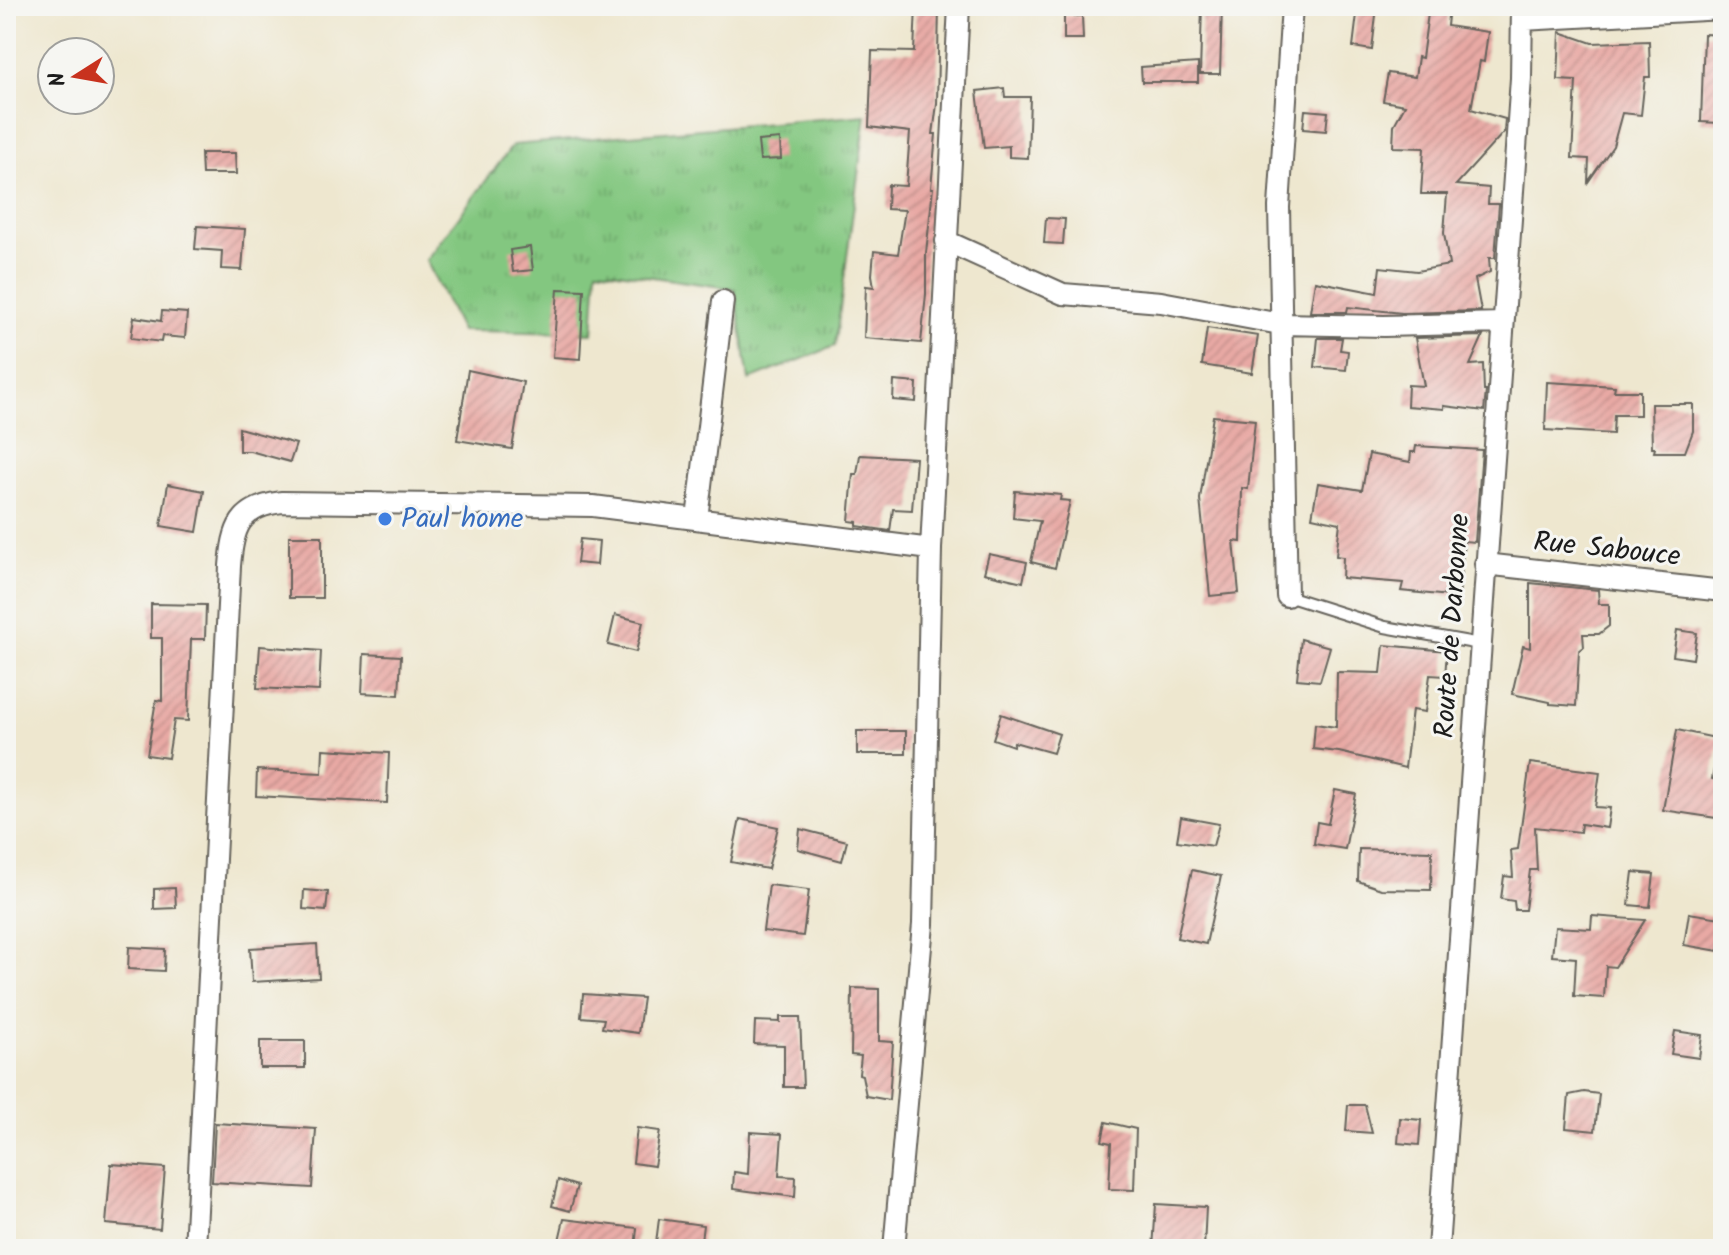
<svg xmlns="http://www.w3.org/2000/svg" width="1729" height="1255" viewBox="0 0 1729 1255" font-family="Kalam,sans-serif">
<defs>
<pattern id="grass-tufts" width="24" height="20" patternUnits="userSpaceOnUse" patternTransform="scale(2)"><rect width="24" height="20" fill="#83c780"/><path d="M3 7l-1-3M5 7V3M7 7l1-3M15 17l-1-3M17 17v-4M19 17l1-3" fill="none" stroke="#71aa6e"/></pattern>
<pattern id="building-hatch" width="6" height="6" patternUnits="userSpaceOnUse" patternTransform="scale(2)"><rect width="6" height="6" fill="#e8a9a4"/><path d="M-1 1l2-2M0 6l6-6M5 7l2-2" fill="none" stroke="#c6918d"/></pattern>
</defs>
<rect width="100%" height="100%" fill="#f6f6f2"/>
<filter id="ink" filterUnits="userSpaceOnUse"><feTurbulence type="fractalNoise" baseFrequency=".0125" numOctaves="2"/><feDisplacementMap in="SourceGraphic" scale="16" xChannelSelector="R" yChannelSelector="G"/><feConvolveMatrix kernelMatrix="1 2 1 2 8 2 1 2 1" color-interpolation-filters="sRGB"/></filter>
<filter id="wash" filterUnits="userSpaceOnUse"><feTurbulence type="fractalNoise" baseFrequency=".006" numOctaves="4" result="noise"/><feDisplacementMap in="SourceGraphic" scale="32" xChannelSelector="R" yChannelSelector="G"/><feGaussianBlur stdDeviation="1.8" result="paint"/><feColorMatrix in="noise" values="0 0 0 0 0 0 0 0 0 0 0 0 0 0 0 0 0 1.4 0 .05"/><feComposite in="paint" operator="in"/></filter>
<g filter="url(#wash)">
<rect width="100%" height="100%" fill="#eee7cf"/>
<!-- grass -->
<path fill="url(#grass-tufts)" stroke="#50724e" stroke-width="2" d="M866,115L835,346L749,380L735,289L597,269L593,333L461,331L426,260L513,145Z"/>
<g id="blocks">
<!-- building -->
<path fill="url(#building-hatch)" d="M916,6H939L937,104L933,134H936L931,188H933L926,253V294L921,343L864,338L866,286L874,287L872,275L874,251L898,254L905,210L887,209L888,185L906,186L910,132L869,127L872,51L914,52Z
M1202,6H1222L1220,74H1200Z
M1358,6H1377L1372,50L1353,47Z
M1429,6H1449L1447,26L1488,32L1484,62L1480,61L1471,109L1505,119L1504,132L1456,185L1489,188L1488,204H1499L1495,258H1489L1490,272L1475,279L1481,311L1402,313L1348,307L1347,312H1310L1315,281L1377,293L1380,267L1417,271L1449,265L1444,233L1447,194H1421L1424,148L1393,147L1394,125L1405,105L1383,101L1388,73L1415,77L1418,57L1422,58Z
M1064,16H1082L1083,39H1064Z
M1560,32L1592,43L1649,41L1650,77H1645L1641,115L1622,113L1613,146L1588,182L1589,159L1572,158L1576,81L1558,80Z
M1704,34L1723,35L1719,123L1701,122Z
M1198,63V82H1142L1141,67Z
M1004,88L1005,97H1030L1028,158L1009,157V146L984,148L977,91Z
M1305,110L1328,112L1326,131L1303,129Z
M780,139L781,159L760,160L758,141Z
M201,153H235L236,174H202Z
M1046,218L1065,219L1063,244L1044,243Z
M197,226L245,229L242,270L221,269L222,251L195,249Z
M530,247L533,270L513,272L510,250Z
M558,289L584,290L580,359L553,357Z
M162,311L187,313L185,338L162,336L161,342L131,338L134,317L161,321Z
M1207,328L1258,336L1252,373L1202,365Z
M1483,336L1470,365L1483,364L1484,391H1486L1484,411L1444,406V409L1407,406L1408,385L1424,386L1415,338Z
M1318,338H1342L1340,350L1348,351L1346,370L1315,367Z
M468,370L523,382L512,449L457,440Z
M894,381L917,383L916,402L893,400Z
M1547,382L1615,386L1614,391H1640V415H1614L1613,434L1545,430Z
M1651,404H1693V431L1685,452H1654L1655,448H1652Z
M1213,416L1255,420L1248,489L1242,488L1241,542L1234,541L1239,593L1210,596L1200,499Z
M239,428L296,444L290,462L250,451H239Z
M1416,446L1482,450L1475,542L1464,541L1459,597L1401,591L1403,583L1342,578L1343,557L1336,556L1340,523L1312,517L1318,483L1362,490L1369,454L1410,462L1411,452H1415Z
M860,455L916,458L912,510L893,509L890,531L857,526V522L849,521L853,474H857Z
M168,484L204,491L197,532L161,526Z
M1015,491L1061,495L1060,500L1070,501L1055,568L1031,562L1040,521L1013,518Z
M289,536H322V598H289Z
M580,539L599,541L597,565L577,563Z
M989,554L1027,562L1023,582L984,573Z
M1530,583L1598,590L1599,604H1609V626L1599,634H1583L1584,647L1579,651L1576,706L1550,704V702L1512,694L1523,646L1530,648Z
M151,604L206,605L205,639H191L188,721L174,720L168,758L147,755L156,700L162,701V638H151Z
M615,615L643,622L636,652L608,645Z
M1677,630L1697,633L1693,659L1673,656Z
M1301,639L1330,647L1320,681L1297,679Z
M1384,645L1447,651L1445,676L1430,675L1425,712L1412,710L1405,768L1339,752L1313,749L1315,724L1336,727L1337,672L1381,673Z
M260,646L321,651L319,691L257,688Z
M364,654L401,656L399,695L362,693Z
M1001,714L1059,734L1053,753L1014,742L1013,746L993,739Z
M1677,730L1720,739L1712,779L1723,781V819L1663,810Z
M857,731H906V754H857Z
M323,749L389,753L387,803L256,796L257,770L322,773Z
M1530,763L1600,772L1595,807L1610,808L1607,828L1581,824L1580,832L1535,827L1537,870H1530L1525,910H1515L1514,901L1501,899L1504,876L1513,877L1511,850L1518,849Z
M1335,790L1356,794L1345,849L1314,844L1317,822L1328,824Z
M1181,817L1219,824L1213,846L1177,841Z
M740,819L778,827L768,869L731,862Z
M800,829L847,841L842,861L798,849Z
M1359,849L1432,851L1431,890L1381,889L1358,881Z
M1192,870L1221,876L1206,944L1177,938Z
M1633,872L1654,874L1650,907L1629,905Z
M769,885L809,890L803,936L763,931Z
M175,888L176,908L154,909V889Z
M304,890L328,892L326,911L303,909Z
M1689,913L1721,918L1723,932L1719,951L1684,945Z
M1592,916L1645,920L1615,967L1606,966L1604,998L1574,996L1576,958L1552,956L1555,927L1591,929Z
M317,944L319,978L252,982L250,948Z
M129,947L165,949L164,971L128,969Z
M852,988L879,989V1041L893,1042L889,1100L866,1096L862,1075L859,1074L861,1056L851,1055Z
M583,994L643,998L638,1033L602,1028L604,1019L581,1017Z
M780,1017H800L803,1087H784V1045L754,1044L755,1021L780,1022Z
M1675,1031L1702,1035L1699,1058L1671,1054Z
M260,1041H305V1068H260Z
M1584,1092L1599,1094L1595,1131L1566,1128L1569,1095Z
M1348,1105H1365L1372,1133L1346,1131Z
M1400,1118L1421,1120L1419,1145L1398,1143Z
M1106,1122L1136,1129L1134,1190L1109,1189L1111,1143L1102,1141Z
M215,1123L316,1129L312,1188L212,1182Z
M637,1128L660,1131L654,1166L633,1163Z
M750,1132L782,1134L779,1176L796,1177L795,1197L733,1189L734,1172L748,1174Z
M111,1164L165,1168L160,1229L106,1224Z
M558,1180L577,1186L570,1211L552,1206Z
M1156,1204L1206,1207L1204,1249H1153Z
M564,1219L637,1228L635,1249H557Z
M659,1219L703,1225L700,1249L656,1243Z"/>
</g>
</g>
<g filter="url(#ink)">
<use href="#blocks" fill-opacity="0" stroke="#66635b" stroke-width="2"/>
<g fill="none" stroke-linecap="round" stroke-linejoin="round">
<defs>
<path id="lane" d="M1287,596L1385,627L1480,644"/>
<path id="street" d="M1522,20L1723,9
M946,241L1063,294L1161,302L1280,324L1384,326L1503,323
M697,519L723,301
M1485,564L1723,591
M1287,596L1279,207L1292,6
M195,1249L230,566C233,528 239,507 282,502L593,506L931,549
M894,1249L923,924L931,549L959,6
M1438,1249L1521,78L1522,6"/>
</defs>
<!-- lane casing -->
<use href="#lane" stroke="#66635b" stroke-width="14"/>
<!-- street casing -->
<use href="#street" stroke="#66635b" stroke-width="24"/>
<!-- lane -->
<use href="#lane" stroke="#fff" stroke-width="10"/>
<!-- street -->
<use href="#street" stroke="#fff" stroke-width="20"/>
</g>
</g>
<!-- markers -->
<circle fill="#3f7fe0" stroke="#f6f6f2" stroke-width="3" cx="385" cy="519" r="8"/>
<g text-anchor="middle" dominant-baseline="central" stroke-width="6" stroke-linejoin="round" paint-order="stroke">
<!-- shop labels -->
<g font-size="28" fill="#366cbe" stroke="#f6f6f2" text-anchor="start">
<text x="401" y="519">Paul home</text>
</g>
<!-- street labels -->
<g font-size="28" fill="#1c1c1c" stroke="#f6f6f2">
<text transform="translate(1607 550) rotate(6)">Rue Sabouce</text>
<text transform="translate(1453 626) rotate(-86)">Route de Darbonne</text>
</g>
</g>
<!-- margin -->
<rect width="1729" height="1255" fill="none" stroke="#f6f6f2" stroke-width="32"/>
<!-- north arrow -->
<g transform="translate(76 76) rotate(259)"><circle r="38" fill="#f6f6f2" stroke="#9f9f9c" stroke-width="2"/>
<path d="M0-6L14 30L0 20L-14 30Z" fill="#c8321e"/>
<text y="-12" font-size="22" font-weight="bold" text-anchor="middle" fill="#1c1c1c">N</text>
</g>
</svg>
